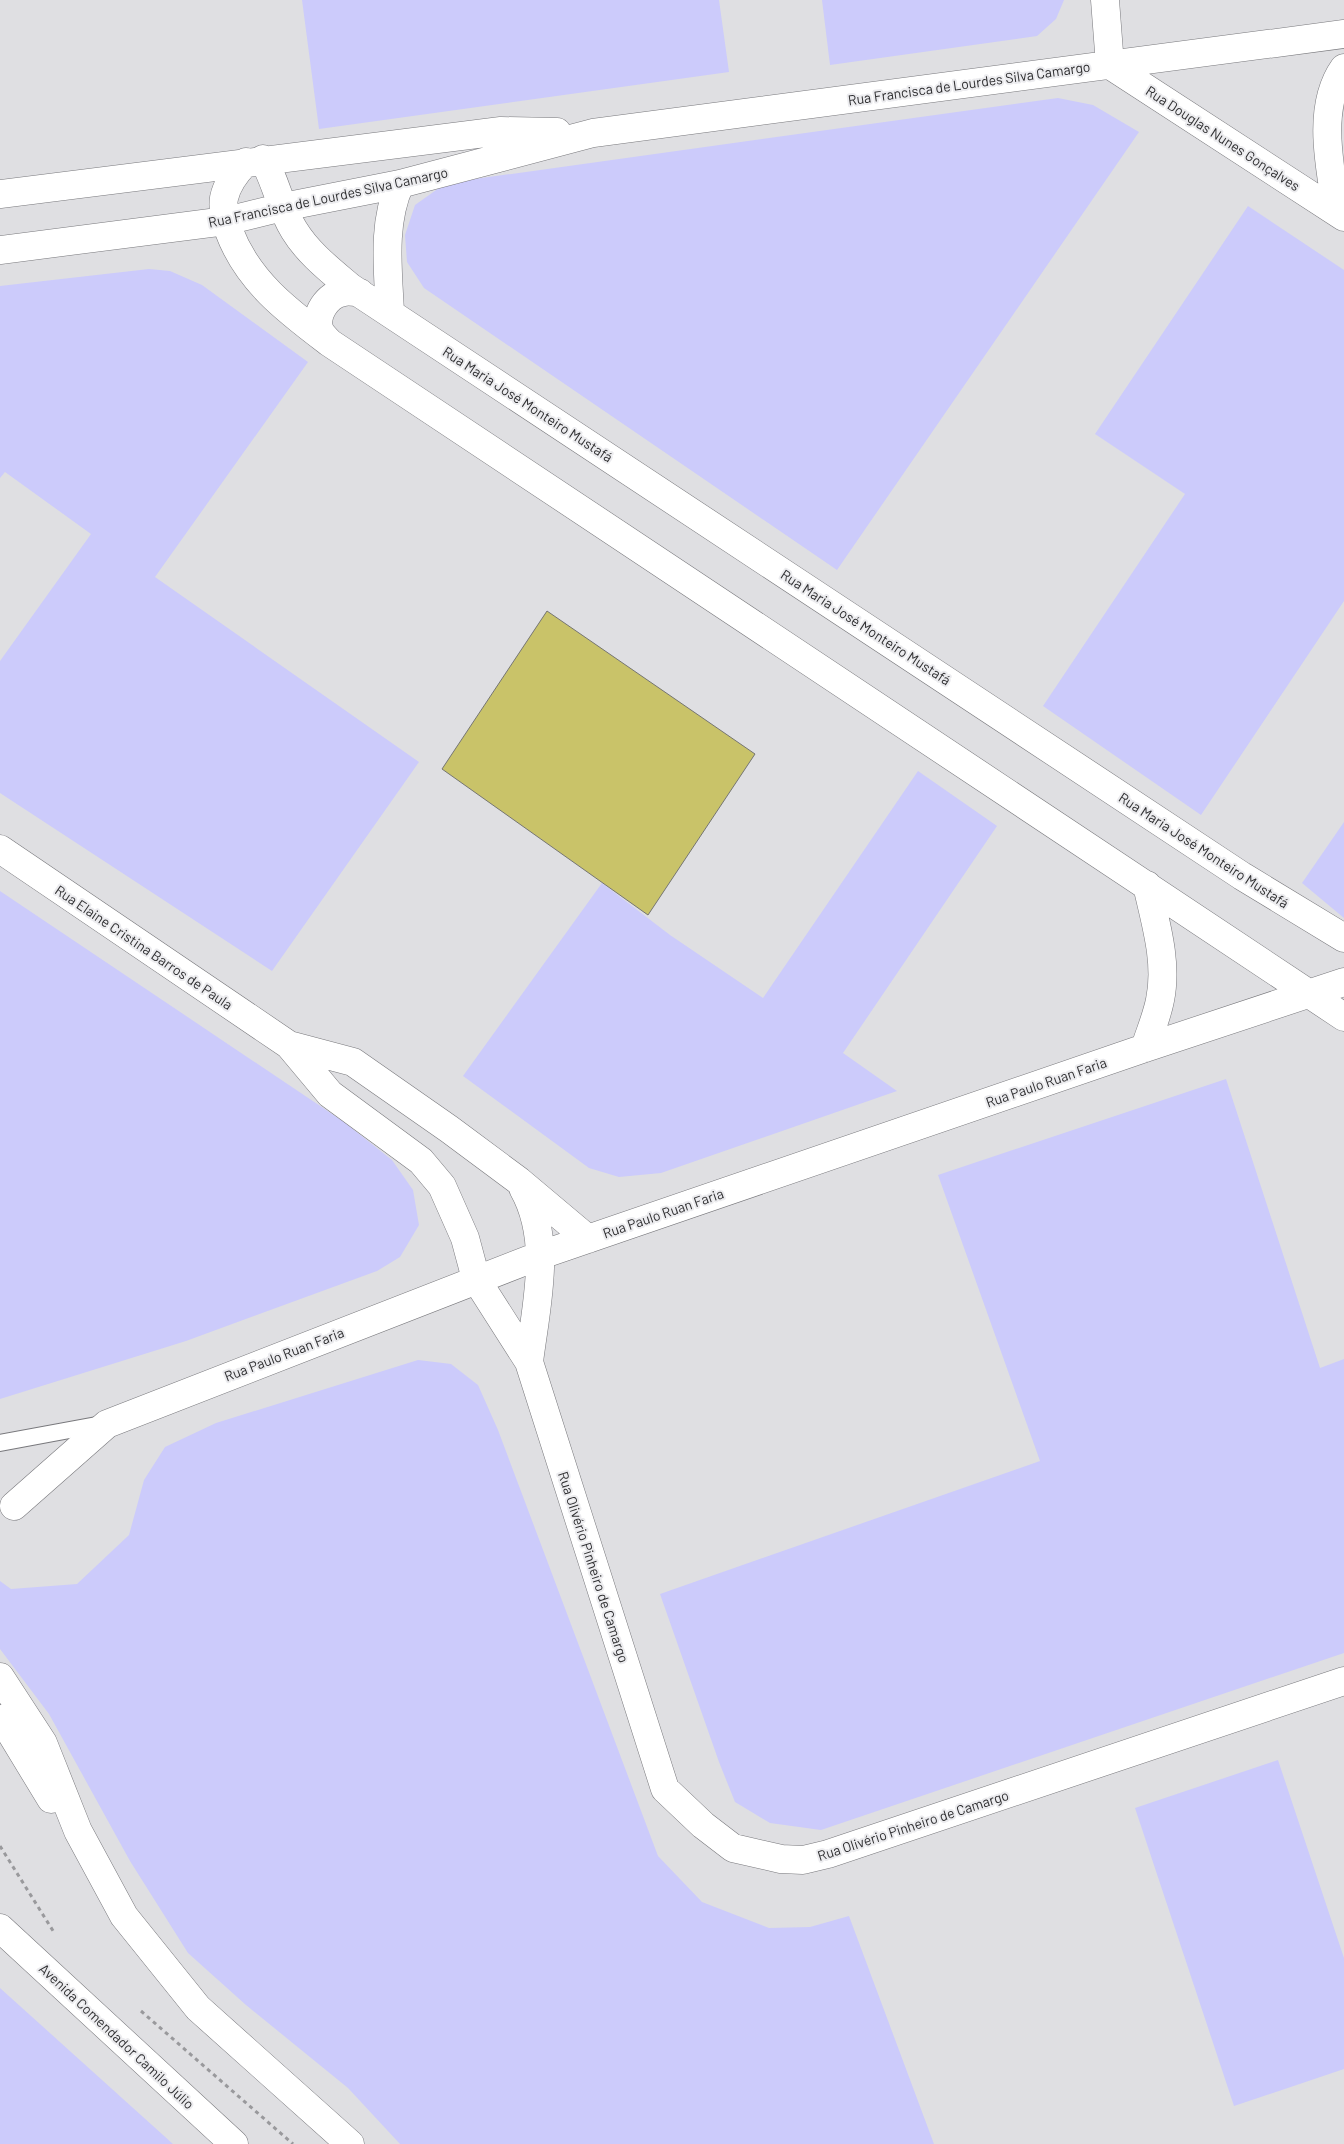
<svg xmlns="http://www.w3.org/2000/svg" width="1344" height="2144" viewBox="0 0 1344 2144" font-family="Barlow,sans-serif">
<rect width="100%" height="100%" fill="#dfdfe2"/>
<!-- green -->
<path fill="#cccbfb" d="M302,0H719L729,72L319,129Z
M822,0H1064L1056,19L1037,36L830,65Z
M1058,98L1093,105L1139,132L837,570L424,288L407,262L405,235L415,205L446,183Z
M1248,206L1344,270V601L1201,815L1043,706L1185,494L1095,434Z
M149,269L170,271L202,285L308,362L155,577L419,762L272,971L0,793V661L91,534L5,472L0,478V286Z
M918,771L997,826L843,1053L897,1091L661,1173L619,1177L589,1168L463,1076L602,883L670,935L763,998Z
M1344,822V918L1302,883Z
M0,891L344,1122L392,1160L413,1190L419,1225L400,1257L377,1271L186,1341L0,1399Z
M1226,1079L1320,1368L1344,1359V1653L821,1830L770,1823L735,1802L719,1762L660,1594L1040,1461L938,1175Z
M418,1360L451,1364L478,1385L498,1430L658,1856L702,1902L769,1928L810,1927L849,1916L934,2144H400L348,2088L246,2005L188,1953L130,1861L49,1714L0,1649V1581L11,1589L77,1584L129,1535L144,1480L165,1447L216,1423Z
M1278,1760L1344,1958V2069L1234,2106L1135,1808Z
M0,1988L173,2144H0Z"/>
<!-- building -->
<path fill="#c9c369" stroke="#757572" d="M547,611L755,754L648,915L442,769Z"/>
<g fill="none" stroke-linecap="round" stroke-linejoin="round">
<defs>
<path id="service" d="M0,1443L102,1424"/>
<path id="minor" d="M1105,0L1110,65L1344,217
M263,159C276,181 280,208 294,230C308,253 330,270 350,287L1242,876L1344,938
M246,162C236,172 227,184 224,198C222,209 225,220 229,231C248,282 289,312 330,343L1344,1017
M0,194L501,131L557,132
M1337,212C1330,168 1316,107 1344,68
M0,250L226,221L283,207L400,184L593,133L1344,34
M390,312C388,270 382,223 400,184
M330,343C327,340 322,335 320,331C313,315 328,294 344,292C349,291 355,292 360,293
M0,849L289,1045L330,1094L421,1161L442,1186L465,1238L476,1279L529,1362L665,1789L703,1825L733,1848L781,1859L803,1860L828,1854L1344,1681
M289,1045L353,1062L449,1129L519,1181L588,1239
M1145,1048C1150,1032 1157,1016 1160,1000C1168,962 1155,921 1147,885
M523,1188C553,1241 536,1305 529,1362
M14,1506L107,1424L541,1255L1145,1048L1344,982"/>
<path id="secondary" d="M0,1677L43,1743L78,1831L124,1916L198,2008L350,2144
M0,1719L6,1725L51,1799
M0,1928L234,2144"/>
</defs>
<!-- service casing -->
<use href="#service" stroke="#78787c" stroke-width="18"/>
<!-- minor casing -->
<use href="#minor" stroke="#78787c" stroke-width="29"/>
<!-- secondary casing -->
<use href="#secondary" stroke="#78787c" stroke-width="29"/>
<!-- path -->
<path stroke="#99999c" stroke-width="3" stroke-dasharray="4 4" stroke-linecap="butt" d="M0,1846L55,1934
M141,2011L293,2144"/>
<!-- service -->
<use href="#service" stroke="#fff" stroke-width="16"/>
<!-- minor -->
<use href="#minor" stroke="#fff" stroke-width="28"/>
<!-- secondary -->
<use href="#secondary" stroke="#fff" stroke-width="28"/>
</g>
<g text-anchor="middle" dominant-baseline="central" stroke-width="4" stroke-linejoin="round" paint-order="stroke">
<!-- street labels -->
<g font-size="14" fill="#2f2f31" stroke="#ececef">
<text transform="translate(969 83) rotate(-8)">Rua Francisca de Lourdes Silva Camargo</text>
<text transform="translate(1223 138) rotate(33)">Rua Douglas Nunes Gonçalves</text>
<text transform="translate(328 197) rotate(-12)">Rua Francisca de Lourdes Silva Camargo</text>
<text transform="translate(528 404) rotate(33)">Rua Maria José Monteiro Mustafá</text>
<text transform="translate(866 627) rotate(33)">Rua Maria José Monteiro Mustafá</text>
<text transform="translate(1204 850) rotate(33)">Rua Maria José Monteiro Mustafá</text>
<text transform="translate(144 947) rotate(34)">Rua Elaine Cristina Barros de Paula</text>
<text transform="translate(1046 1082) rotate(-19)">Rua Paulo Ruan Faria</text>
<text transform="translate(663 1213) rotate(-19)">Rua Paulo Ruan Faria</text>
<text transform="translate(284 1354) rotate(-21)">Rua Paulo Ruan Faria</text>
<text transform="translate(594 1567) rotate(72)">Rua Olivério Pinheiro de Camargo</text>
<text transform="translate(913 1825) rotate(-18)">Rua Olivério Pinheiro de Camargo</text>
<text transform="translate(117 2036) rotate(43)">Avenida Comendador Camilo Júlio</text>
</g>
</g>
</svg>
